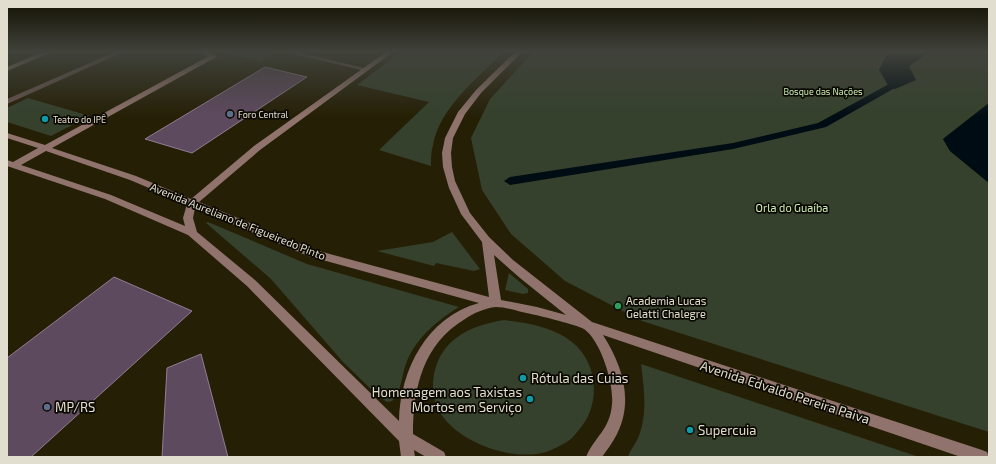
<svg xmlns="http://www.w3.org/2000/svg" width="996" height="464" viewBox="0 0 996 464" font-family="'Exo 2',sans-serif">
<rect width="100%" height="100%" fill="#251f05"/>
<!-- green -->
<path fill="#35412c" d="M220,52H275L260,61Z
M401,52H503C478,78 440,107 433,145C431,152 431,159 431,166L379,150L429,102L357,85Z
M533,52H888L879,70L909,66L930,52H989V103L943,139L950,151L989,183V432L642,321L565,281L511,234L482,190L471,138L490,99Z
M28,98L90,116L51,136L7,122V108Z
M208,222L307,264L459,307C438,320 417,337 407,361C402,373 402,386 396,397L392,401L387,402L377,395L343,362L271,279L206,223Z
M452,232L480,269L474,271L436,263L434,266L377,251L433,242Z
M509,273L528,289V293L523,294L505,290Z
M504,320C528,323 553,327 572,342C599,363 601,407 578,431C574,436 571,440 565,443C559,446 552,450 546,452C511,462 457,442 439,411C434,403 433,391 433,382C437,341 467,326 504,320Z
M641,364L656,369L919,457H628C630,450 635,445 638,438C648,414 644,389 641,364Z"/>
<!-- water -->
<path fill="#000c13" d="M888,52H930L909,66L916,80L895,89L889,87L879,70Z
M989,103V183L950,151L943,139Z"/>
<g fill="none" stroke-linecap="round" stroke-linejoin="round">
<!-- canal -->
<path fill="#000c13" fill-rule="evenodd" d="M889,84L894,87L893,89L826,127L733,149L510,185L504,181L510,177L733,143L818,123Z"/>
</g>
<!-- building -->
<path fill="#5e4a5f" stroke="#927c93" d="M265,67L307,77L192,153L145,139Z
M114,277L192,311L31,457H7V358Z
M201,354L228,457H162L167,368Z"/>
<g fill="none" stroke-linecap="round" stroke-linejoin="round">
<!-- street -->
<path fill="#665450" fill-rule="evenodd" d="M115,52H123L7,104V99Z
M286,52H297L368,69L365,71Z"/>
<!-- secondary -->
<path fill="#8f736c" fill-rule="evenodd" d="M43,52H52L7,71V67Z
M197,52H207L218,56L52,148L136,176L191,199L254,146L386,52H393L260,150L199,202L315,250L489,297L482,242L461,214L449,188L443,167L442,153L445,138L458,112L476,90L515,52H522L481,93L465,114L453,138L451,153L452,167L455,181L470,213L489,237L513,260L592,322L982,450L987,452L989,457H961L603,335C622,365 634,400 617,434C613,442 607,450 602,457H586C595,436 610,430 612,404C614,384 601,341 584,329C577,325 541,316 531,314C520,312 507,307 496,307C485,308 474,313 465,319C423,344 413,388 413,434L444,452L446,457H426L414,450L415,457H401L399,441L247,286L188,235L105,199L7,166V160L13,162L38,148L7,138V133L45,145L209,56ZM46,151L130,180L187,204L183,218L185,226L111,195L21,165ZM195,208L308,256L479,303C427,317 400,370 399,421L255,280L197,232L193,218ZM494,255L520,278L566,315L537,307L501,300Z"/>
</g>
<!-- sky -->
<linearGradient id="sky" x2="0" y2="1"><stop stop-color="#141103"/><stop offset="0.44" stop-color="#40423b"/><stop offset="1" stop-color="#40423b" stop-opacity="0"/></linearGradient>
<rect width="996" height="117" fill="url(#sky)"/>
<!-- markers -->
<g fill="#5c6f8a" stroke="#0b0902" stroke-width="1.5">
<circle cx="230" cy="114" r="4"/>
<circle cx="47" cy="407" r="4"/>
</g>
<g fill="#0f9aa8" stroke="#0b0902" stroke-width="1.5">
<circle cx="45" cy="119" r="4"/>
<circle cx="523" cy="378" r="4"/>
<circle cx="530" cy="399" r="4"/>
<circle cx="690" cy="430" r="4"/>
</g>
<circle fill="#2e9e5b" stroke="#0b0902" stroke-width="1.5" cx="618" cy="306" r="4"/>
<g text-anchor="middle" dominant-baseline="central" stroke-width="3.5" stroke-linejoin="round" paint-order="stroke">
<!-- far-park labels -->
<g font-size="9" fill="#ccedb3" stroke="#0b0902">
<text x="823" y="91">Bosque das Nações</text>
</g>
<!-- far-poi labels -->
<g font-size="9" fill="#e2decf" stroke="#0b0902" text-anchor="start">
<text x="238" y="114">Foro Central</text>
<text x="53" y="119">Teatro do IPÊ</text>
</g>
<!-- park labels -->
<g font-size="11" fill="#ccedb3" stroke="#0b0902">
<text x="792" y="207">Orla do Guaíba</text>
</g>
<!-- street labels -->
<g font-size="11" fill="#e2decf" stroke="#0b0902">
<text transform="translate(238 221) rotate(22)">Avenida Aureliano de Figueiredo Pinto</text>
</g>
<!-- poi labels -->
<g font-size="11" fill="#e2decf" stroke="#0b0902" text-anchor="start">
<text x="626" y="300">Academia Lucas<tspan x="626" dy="13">Gelatti Chalegre</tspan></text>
</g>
<!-- near-poi labels -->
<g font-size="13" fill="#e2decf" stroke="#0b0902" text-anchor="start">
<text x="531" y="378">Rótula das Cuias</text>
<text x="522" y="392" text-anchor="end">Homenagem aos Taxistas<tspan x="522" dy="15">Mortos em Serviço</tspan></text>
<text x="55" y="407">MP/RS</text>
<text x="698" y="430">Supercuia</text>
</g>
<!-- near-street labels -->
<g font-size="13" fill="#e2decf" stroke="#0b0902">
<text transform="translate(785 392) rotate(18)">Avenida Edvaldo Pereira Paiva</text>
</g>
</g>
<!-- border -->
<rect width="996" height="464" fill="none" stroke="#e2decf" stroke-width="16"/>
</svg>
